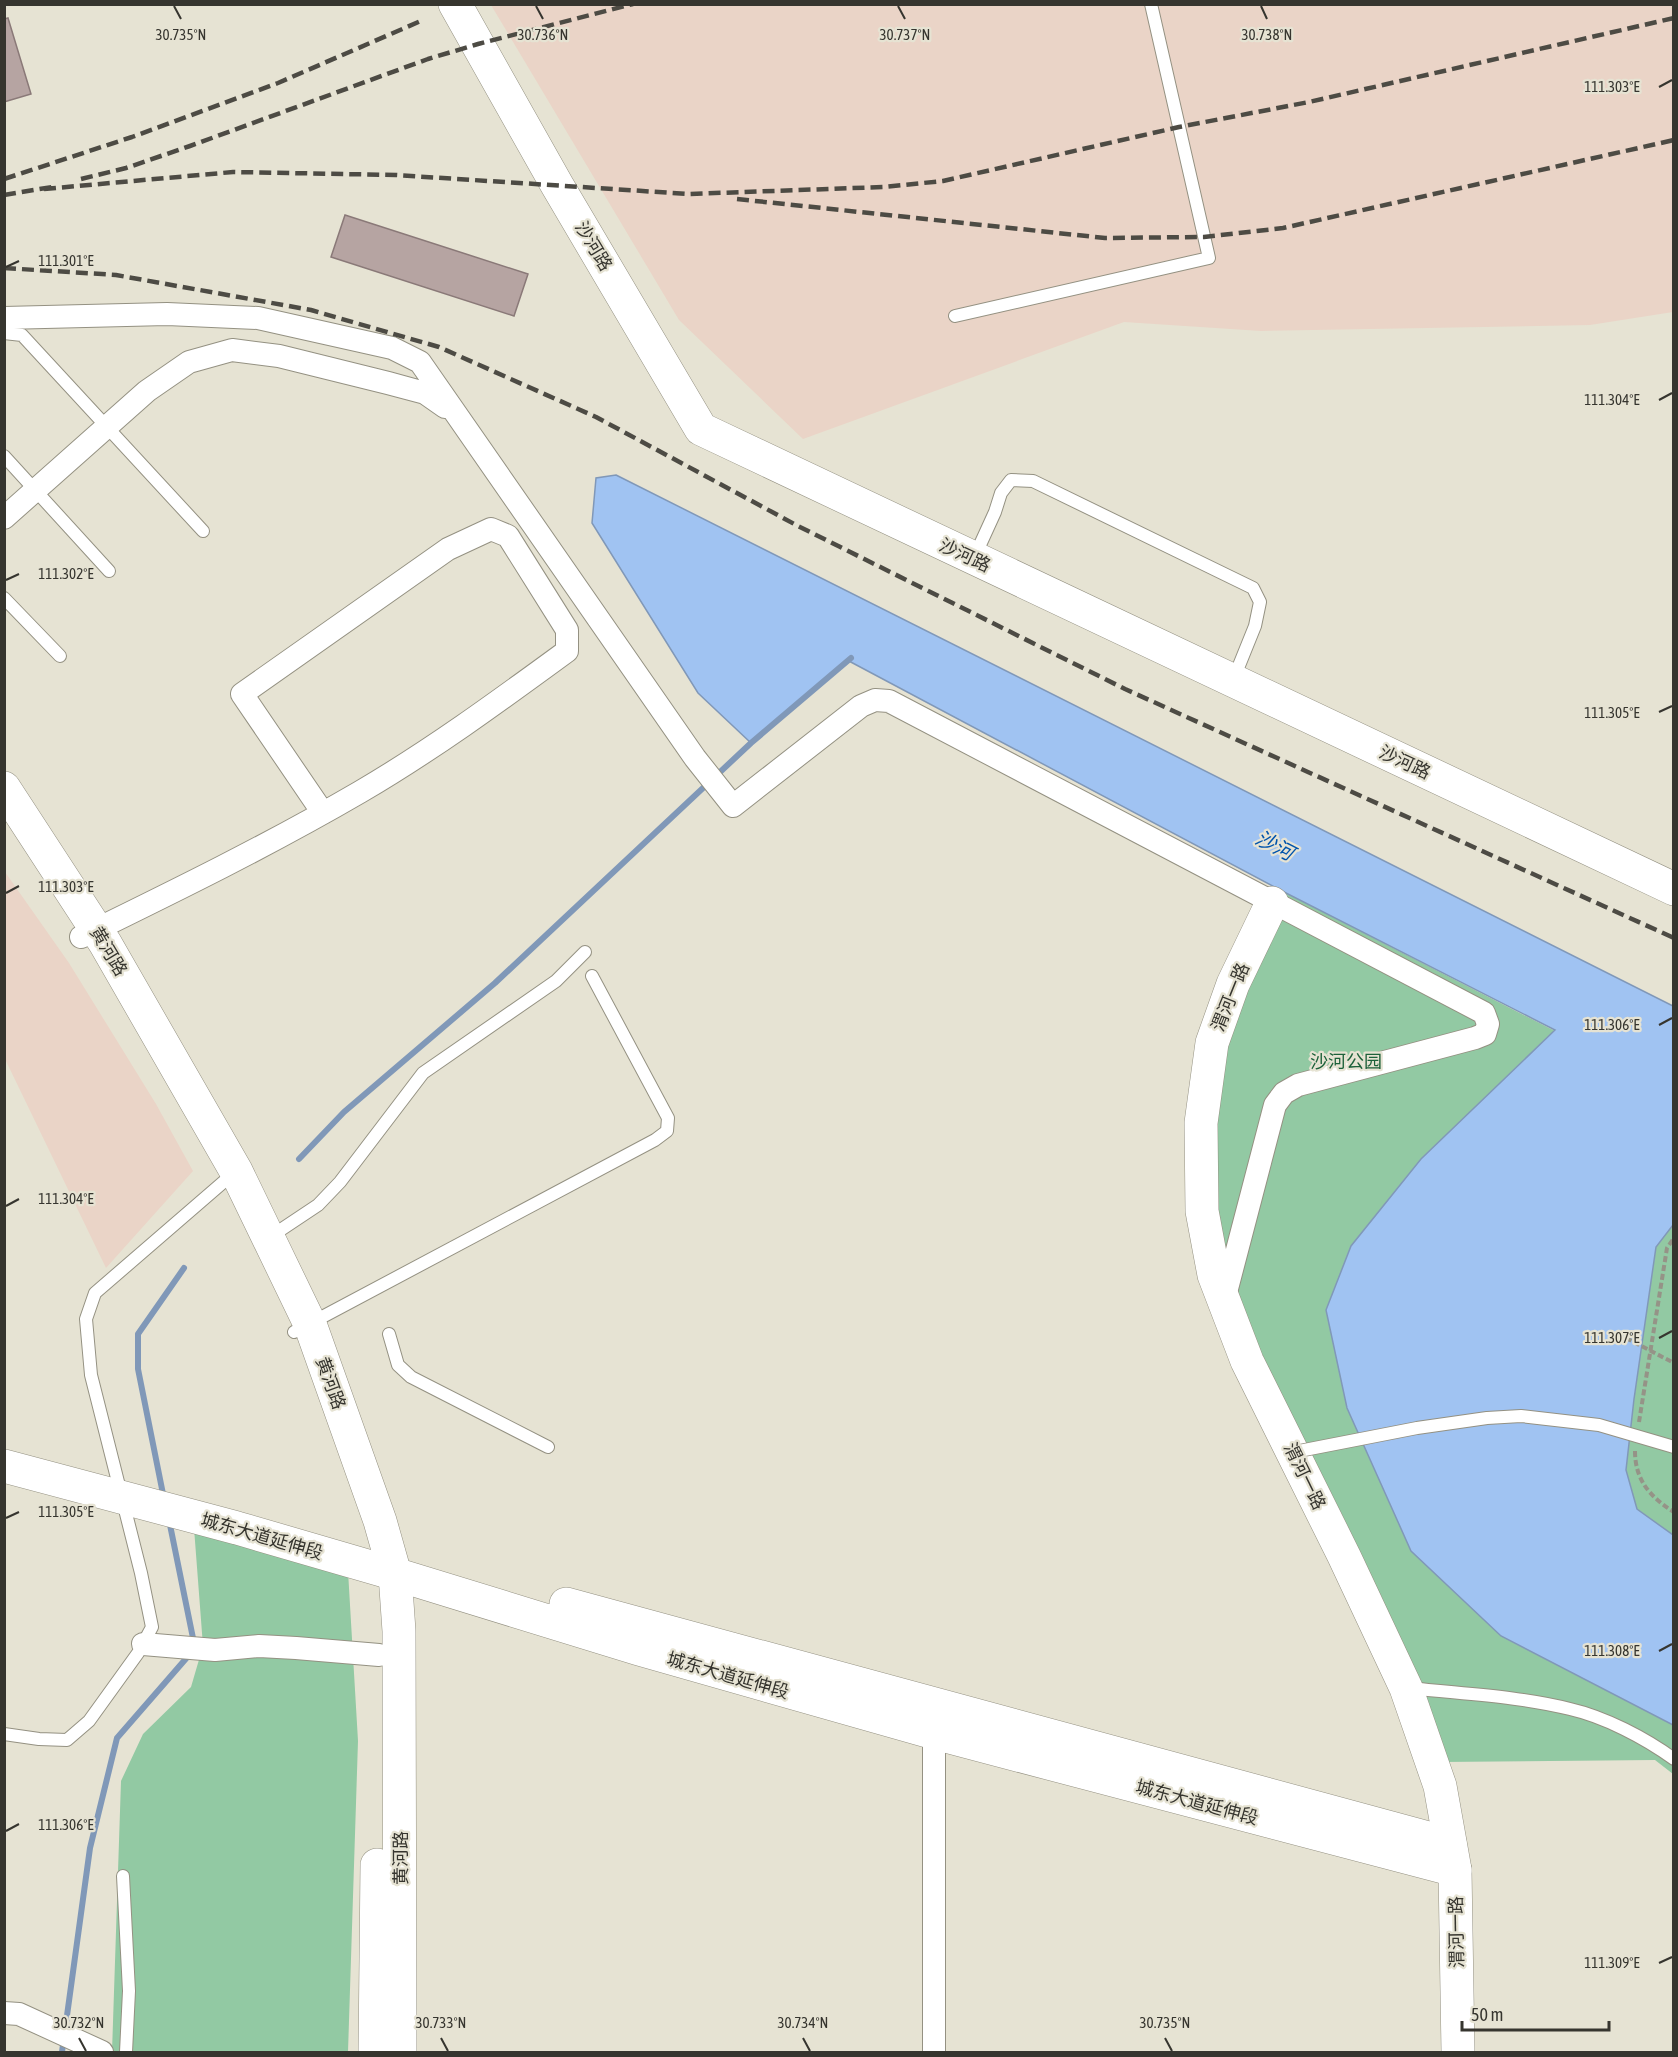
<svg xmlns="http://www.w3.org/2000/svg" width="1678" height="2057" viewBox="0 0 1678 2057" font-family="'Asap Condensed','Noto Sans SC',sans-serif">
<rect width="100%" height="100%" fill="#e6e3d3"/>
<!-- commercial -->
<path fill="#ead4c7" d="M491,5H1673V312L1590,325L1261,331L1124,322L803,439L679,320Z
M5,872L69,963L156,1104L193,1171L106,1268L5,1059Z"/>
<!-- green -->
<path fill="#92c9a3" d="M1284,892L1555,1031L1421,1159L1501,1636L1673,1725V1774L1655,1760L1440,1762L1233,1299L1210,1212L1209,1130L1239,989Z
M1673,1225V1535L1637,1509L1626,1470L1634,1399L1656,1247Z
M194,1528L348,1571L358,1741L348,2052H112L121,1781L143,1734L191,1687L203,1646Z"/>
<!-- water -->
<path fill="#a0c3f2" stroke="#8098b8" stroke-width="1.5" d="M616,475L1673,1006V1225L1656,1247L1634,1399L1626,1470L1637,1509L1673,1535V1725L1501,1636L1411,1551L1347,1408L1326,1310L1351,1246L1421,1159L1555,1030L1284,892L847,660L751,743L698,693L592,523L596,478Z"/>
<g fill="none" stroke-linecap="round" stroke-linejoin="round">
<!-- stream -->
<path stroke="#8098b8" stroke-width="6" d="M299,1159L344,1112L495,983L751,743L851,658
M164,1499L138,1369V1334L184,1268
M169,1520L194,1643
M62,2052L90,1848L117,1738L190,1654"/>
</g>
<!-- building -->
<path fill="#b6a4a2" stroke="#8a7978" stroke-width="1.5" d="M8,18L31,94L4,102V19Z
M345,215L528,274L514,316L331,257Z"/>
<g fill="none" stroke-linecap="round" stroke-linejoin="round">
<defs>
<path id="lane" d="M955,316L1209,258L1151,4
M4,333L22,335L203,531
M4,456L109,571
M974,558L995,512L1001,493L1011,480L1033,481L1253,588L1260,602L1255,626L1234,678
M4,598L60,656
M270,1237L318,1205L340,1182L423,1073L556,981L585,952
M294,1332L655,1140L667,1131L668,1118L592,976
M389,1334L398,1365L411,1377L548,1447
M1410,1688C1463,1694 1518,1696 1570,1709C1605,1717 1645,1738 1674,1759
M4,1734L39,1739L67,1740L89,1721L138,1653L152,1627L141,1573L91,1375L86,1319L95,1293L235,1172
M123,1876L129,1991L126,2052"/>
<path id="street" d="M4,318L167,314L258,318L392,348L420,362L695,758L733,806L861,706L875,700L889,701L1484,1013L1488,1024L1485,1034L1475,1038L1298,1085L1284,1093L1275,1105L1224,1300
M4,518L147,391L189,362L232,350L279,356L388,383L425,393L445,407
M81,937C175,891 269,845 360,792C432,750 500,700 567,651V630L508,536L491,529L448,549L242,694L323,813
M143,1644L215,1650L259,1646L296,1648L379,1655
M4,2013L19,2014L102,2052
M934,2052V1733"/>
<path id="secondary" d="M455,4L557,185L701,429L1674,889
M4,788L105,943L236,1171L310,1324L380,1521L395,1574L399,1631L400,2052
M1272,903L1233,984L1212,1043L1201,1123L1202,1211L1214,1275L1247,1361L1344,1556L1406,1688L1440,1786L1455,1870L1458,2052
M375,2052L377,1865"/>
<path id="primary" d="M4,1466L237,1528L395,1574L639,1649L934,1733L1455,1870
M566,1604L1450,1844"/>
</defs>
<!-- lane casing -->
<use href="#lane" stroke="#949182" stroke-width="14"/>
<!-- street casing -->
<use href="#street" stroke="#949182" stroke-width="24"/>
<!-- secondary casing -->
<use href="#secondary" stroke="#949182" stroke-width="34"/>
<!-- primary casing -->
<use href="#primary" stroke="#949182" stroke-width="34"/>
<!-- path -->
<path stroke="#959387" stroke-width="4" stroke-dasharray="6 3" stroke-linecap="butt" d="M1639,1422L1667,1248L1674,1238
M1635,1451C1635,1480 1650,1497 1674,1512"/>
<!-- lane -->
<use href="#lane" stroke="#fff" stroke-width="12"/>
<!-- street -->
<use href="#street" stroke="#fff" stroke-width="22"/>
<!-- secondary -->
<use href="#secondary" stroke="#fff" stroke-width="33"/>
<!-- primary -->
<use href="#primary" stroke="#fff" stroke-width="33"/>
<!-- rail -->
<path stroke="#4d4b44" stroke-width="4.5" stroke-dasharray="12 6" stroke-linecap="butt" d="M4,179L132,137L278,83L423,20
M81,179L126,168L190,146L428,59L478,44L633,4
M44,189L233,172L396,175L689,194L883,187L943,181L1179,127L1309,102L1674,18
M4,195L52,187
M737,199L1105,238L1204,237L1283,228L1674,140
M4,268L116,275L311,310L439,347L596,417L798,526L1125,689L1674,938"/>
<defs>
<path id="lane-bridge" d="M1294,1452L1417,1428L1487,1418L1521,1416L1599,1425L1674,1447"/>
</defs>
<!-- lane-bridge casing -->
<use href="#lane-bridge" stroke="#949182" stroke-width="14" stroke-linecap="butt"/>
<!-- path-bridge -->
<path stroke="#959387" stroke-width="4" stroke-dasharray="6 3" stroke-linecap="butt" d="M1626,1338L1674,1363"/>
<!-- lane-bridge -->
<use href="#lane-bridge" stroke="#fff" stroke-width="12"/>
</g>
<!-- ticks -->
<path fill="none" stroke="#36352f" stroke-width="2" d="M174,6L181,19M536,6L543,19M898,6L905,19M1261,6L1267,19M1659,87L1672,80M6,267L19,261M1659,400L1672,393M6,580L19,574M1659,712L1672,706M6,893L19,886M1659,1025L1672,1018M6,1206L19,1199M1659,1338L1672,1331M6,1518L19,1512M1659,1651L1672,1644M6,1831L19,1824M1659,1963L1672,1957M79,2038L86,2051M441,2038L448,2051M803,2038L810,2051M1165,2038L1172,2051"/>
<g text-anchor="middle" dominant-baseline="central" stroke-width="4.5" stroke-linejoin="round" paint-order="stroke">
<!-- street labels -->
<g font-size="18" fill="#36352f" stroke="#e6e3d3">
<text transform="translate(594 246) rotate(59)">沙河路</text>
<text transform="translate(965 555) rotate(25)">沙河路</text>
<text transform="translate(1405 762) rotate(25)">沙河路</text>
<text transform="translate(109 951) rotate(59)">黄河路</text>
<text transform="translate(1230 997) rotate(-68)">渭河一路</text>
<text transform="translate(331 1383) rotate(70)">黄河路</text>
<text transform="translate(1305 1476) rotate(64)">渭河一路</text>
<text transform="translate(262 1536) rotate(16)">城东大道延伸段</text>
<text transform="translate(728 1675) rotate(16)">城东大道延伸段</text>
<text transform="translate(1197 1802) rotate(15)">城东大道延伸段</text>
<text transform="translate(400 1858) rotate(-90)">黄河路</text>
<text transform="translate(1456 1932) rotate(-91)">渭河一路</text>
</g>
<!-- park labels -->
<g font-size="18" fill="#1c613a" stroke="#e6e3d3">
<text x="1346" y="1061">沙河公园</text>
</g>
<!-- water labels -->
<g font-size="20" font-style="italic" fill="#0054ac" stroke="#e6e3d3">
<text transform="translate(1275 845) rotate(27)">沙河</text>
</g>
</g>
<g font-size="15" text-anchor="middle" fill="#36352f" stroke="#e6e3d3" stroke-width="4.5" stroke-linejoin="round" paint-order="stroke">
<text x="181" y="40">30.735°N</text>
<text x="543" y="40">30.736°N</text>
<text x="905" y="40">30.737°N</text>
<text x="1267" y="40">30.738°N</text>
<text x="1612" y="92">111.303°E</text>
<text x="66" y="266">111.301°E</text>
<text x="1612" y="405">111.304°E</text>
<text x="66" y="579">111.302°E</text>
<text x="1612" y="718">111.305°E</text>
<text x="66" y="892">111.303°E</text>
<text x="1612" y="1030">111.306°E</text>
<text x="66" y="1204">111.304°E</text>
<text x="1612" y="1343">111.307°E</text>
<text x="66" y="1517">111.305°E</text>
<text x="1612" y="1656">111.308°E</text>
<text x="66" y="1830">111.306°E</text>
<text x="1612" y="1968">111.309°E</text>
<text x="79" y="2028">30.732°N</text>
<text x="441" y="2028">30.733°N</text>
<text x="803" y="2028">30.734°N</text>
<text x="1165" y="2028">30.735°N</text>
</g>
<!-- border -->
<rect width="1678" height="2057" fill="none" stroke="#36352f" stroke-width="12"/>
<!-- scale -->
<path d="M1462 2021v9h147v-9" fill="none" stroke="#36352f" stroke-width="3"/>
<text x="1471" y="2021" font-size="18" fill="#36352f" stroke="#e6e3d3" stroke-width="4.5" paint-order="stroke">50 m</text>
</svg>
